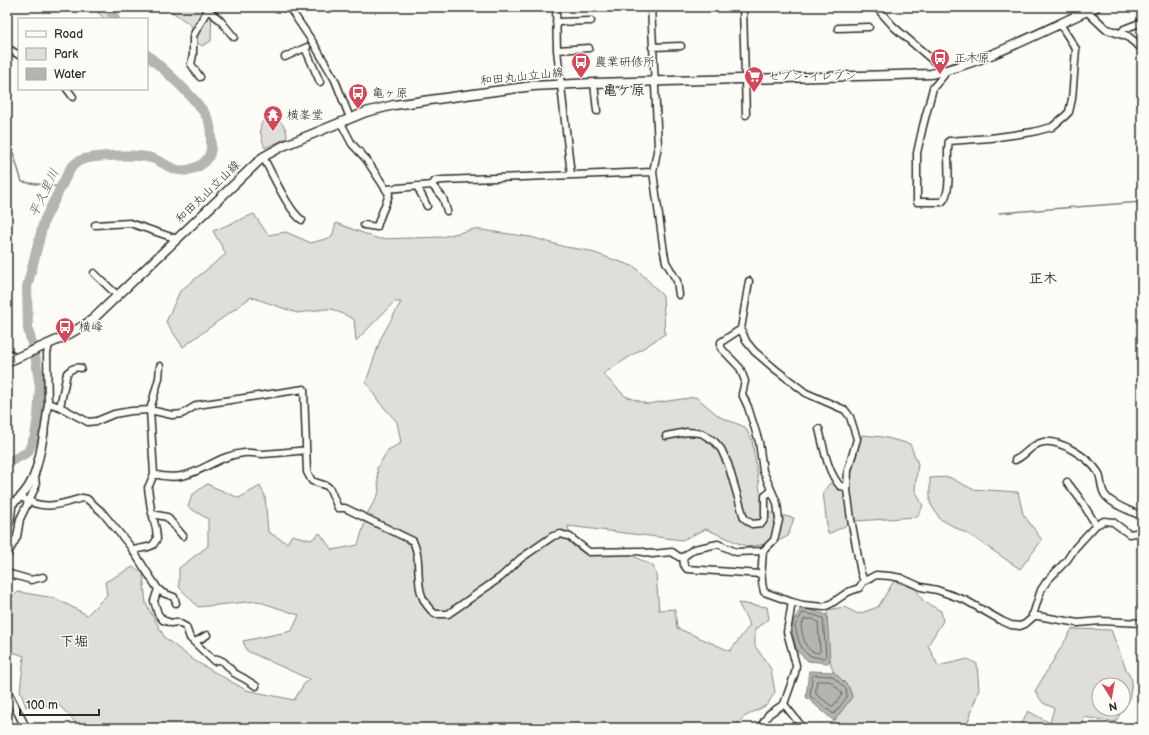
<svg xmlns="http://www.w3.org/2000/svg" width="1149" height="735" viewBox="0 0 1149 735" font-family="'Balsamiq Sans','Klee One',sans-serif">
<rect width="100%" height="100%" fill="#fdfcf7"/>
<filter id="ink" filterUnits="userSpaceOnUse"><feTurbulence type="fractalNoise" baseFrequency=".025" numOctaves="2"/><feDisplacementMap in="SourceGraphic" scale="8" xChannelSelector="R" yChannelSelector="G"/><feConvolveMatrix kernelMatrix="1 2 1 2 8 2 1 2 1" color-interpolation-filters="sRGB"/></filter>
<g filter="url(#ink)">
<!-- green -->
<path fill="#dfdeda" stroke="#858482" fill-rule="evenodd" d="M91,7H103L104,10L114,19H104L99,13L97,12V10Z
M165,7H212L211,41L202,46L194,40L191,25Z
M270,117C281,120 287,126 287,138L265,148C261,137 255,121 270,117Z
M254,214L268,235L286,232L311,243L332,237L336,223L379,239L442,237L474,229L531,237L565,247L586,250L635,267L663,296L665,334L603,374L625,396L647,404L696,397L720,417L745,427L752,440L760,491L771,513L794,518L788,536L774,543L747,547L706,529L682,540L568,526L572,545L588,556L627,553L653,566L656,575L659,610L675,609L677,628L730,651L750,625L738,603L767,607L769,619L755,629V646L771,669L775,692L767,705L744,717L733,728H81L59,705L26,707L20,691L24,656L7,650V601L18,592L55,598L87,615L107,595L105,582L133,567L143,573L146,604L165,638L195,661L246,690L294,700L304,684L309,679L247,651L243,641L292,631L299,615L257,601L198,607L179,587V568L208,546V519L188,507L192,495L207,484L239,498L260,486L265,496L268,532L287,543L292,535L311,540L320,533L332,550L358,545L368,512L379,493L377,468L388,450L401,443L397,422L379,402L366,382L381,338L401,302H394L356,341L354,319L332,309H325L297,313L251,297L183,347L166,322L180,291L226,254L213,231Z
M862,435L883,437L910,444L918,464L915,490L923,506L917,517L856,521L828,534L823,492L830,483L850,487L851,475Z
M949,477L972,489L1018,492L1023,514L1042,540L1020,569L973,537L940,519L930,503V478Z
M894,581L916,589L923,601L941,611L943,621L928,645L938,666L968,659L977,664L979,689L966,728H834V721L852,697C848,681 842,683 834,672C827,662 827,623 827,610L844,607L858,614L878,607Z
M1072,629L1111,630L1126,669L1132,680L1129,701L1115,722L1084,717L1083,728H1019L1028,711L1050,723L1054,708L1043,703L1035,691ZM1099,685H1123V709H1099Z"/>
<!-- water -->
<path fill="#b5b4b1" stroke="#7e7d7b" d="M801,608L815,611L827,615L830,660L828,663L808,661L797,651L791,625Z
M809,671L834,672L849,687L852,697L834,721L806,697Z"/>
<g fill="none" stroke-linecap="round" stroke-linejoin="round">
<!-- shore -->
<path stroke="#626261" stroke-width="1" d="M803,613L814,615L823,618L826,656L825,658C801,658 800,646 795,626Z
M805,619H813L818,622L820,651L819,653C804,652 804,639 801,627Z
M814,675L832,676L846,689L847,697L834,714L832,713L810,696L812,677Z
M817,681H830L841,692L842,695L833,706H831L816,694Z"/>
<!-- stream -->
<path stroke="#7e7d7b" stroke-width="1.5" d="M7,143L12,149L22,182L61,187
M999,213L1142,202"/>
<!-- river -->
<path stroke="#b5b4b1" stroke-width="10" d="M109,7L115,19
M7,463L28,452L35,436L38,417L40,387L35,355L28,329L27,287L44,221L70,169C73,166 75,163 79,161C91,155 138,154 151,158C165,162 173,173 188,170C201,167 211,160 211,146C211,137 212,128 208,119C199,101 163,68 147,55"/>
<defs>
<path id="minor" d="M283,7L291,10L314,44L335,80L350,118
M556,7L557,50L571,175
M651,7L658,146L653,172L664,252L666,262L677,281L679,295
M743,7L746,115
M876,7L894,27L945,71L944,75L933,88L923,126L917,153V202H942C954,190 945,156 949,141L991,138L1033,132L1052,127L1065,116L1069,112L1072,99L1076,49L1060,24
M208,10L220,20L234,37
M556,22L591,21
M838,28L869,27
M1120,34L1124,29L1142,22
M652,47L681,46
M7,48L19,55
M305,48L320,82
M557,50L589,48
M285,57L307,47
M200,77L191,64L193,55V36L209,7
M594,83L597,111
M67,89L73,97
M341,123L352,144L366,159L389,194C386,205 380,215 377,227L364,225
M263,157C272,173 289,212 302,220
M432,185L443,198L447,211
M417,186L427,206
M387,189L432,185L435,181L443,180L653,172
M95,225L130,223L177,239
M94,273L118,296
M741,329L746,341L754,351L775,369L806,393L845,410L850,417L857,439L848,470L847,490L851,519L861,573L864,581
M48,403L60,407L88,422L97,421L114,414L131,411L150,410L172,415L182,414L197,405L304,389L307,472L312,481L327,486L330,489L338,508H345L413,541C425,566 409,592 435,614H448L461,605L501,577L520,559L553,536L561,534L570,537L589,552L639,551L652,554L672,552L679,557H683L694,549L718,544L736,552L763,551L774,540L779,520L777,503L763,471L759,442L748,407L742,394L745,381L740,368L721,348V342L741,329L749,281
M60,407L67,373C71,369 75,366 81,368
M819,429C824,448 827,471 840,486L847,487
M44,433L48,403L47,354L49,344
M666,436L687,432L701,433L714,441L721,449L728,464L744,518L752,524L762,523L765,518V496L771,491
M1015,460C1025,456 1030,446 1040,443C1058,437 1089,458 1098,472C1102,479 1100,488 1105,495C1113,506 1131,510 1142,517
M154,474C193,486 210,456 244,453C250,452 257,454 263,454C277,453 291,452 306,450
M1067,482L1080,499L1096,525
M21,497C43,511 59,505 82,498L87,499L102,512L130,546L158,589L154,601L158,614L163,620L171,623L177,622L186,627L190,638L214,661L218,659L224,662L234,673L245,679L256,686
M152,514L167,517L183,536
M133,550L148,547L153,545L157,539L156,529L151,509L148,488L154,474L150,410L159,378L160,366
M763,551C762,566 760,579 764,592L792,602L803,605L824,607L832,603L848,592L859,588L863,582L876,575L890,576L901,578L921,587L937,590L965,600L1002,621L1011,625L1020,626L1025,624L1032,618L1041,590L1047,581L1067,560L1075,548L1096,525L1104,521L1113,522L1129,534L1142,532
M7,555L17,537L20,519L36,486L35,476
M683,557L684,565L687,569L761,574
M7,573L31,580L43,577
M158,589L163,593L174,597L176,603
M1032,615L1078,623L1101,621L1142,623
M195,642L207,635
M784,704L803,728
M762,728L763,723L769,714L784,704L795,673L796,665L787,632L792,602"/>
<path id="tertiary" d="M1087,11L1106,29L1127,36L1142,48
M7,353L10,354V360
M7,507C36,491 38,462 44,433
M7,527L10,520L12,504
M7,691L26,728"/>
<path id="secondary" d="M7,362L62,338L83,326L93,319L263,157L283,146L366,112L394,105L495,91L533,86L594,83L931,74C989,61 1042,31 1096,7"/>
</defs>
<!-- minor casing -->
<use href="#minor" stroke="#2b2b2b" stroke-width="9"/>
<!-- tertiary casing -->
<use href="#tertiary" stroke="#2b2b2b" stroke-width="10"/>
<!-- secondary casing -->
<use href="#secondary" stroke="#2b2b2b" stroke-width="11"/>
<!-- minor -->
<use href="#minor" stroke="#fdfcf7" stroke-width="6"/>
<!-- tertiary -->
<use href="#tertiary" stroke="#fdfcf7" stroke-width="7"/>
<!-- secondary -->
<use href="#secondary" stroke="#fdfcf7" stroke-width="8"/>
</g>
</g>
<!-- icons -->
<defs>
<symbol id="bus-pin" viewBox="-11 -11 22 30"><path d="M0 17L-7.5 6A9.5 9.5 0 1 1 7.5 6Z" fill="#d1495b" stroke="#fdfcf7"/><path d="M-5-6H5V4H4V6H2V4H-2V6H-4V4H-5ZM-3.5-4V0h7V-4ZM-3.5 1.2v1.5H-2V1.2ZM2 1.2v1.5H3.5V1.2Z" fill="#fff"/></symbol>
<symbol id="supermarket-pin" viewBox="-11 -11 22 30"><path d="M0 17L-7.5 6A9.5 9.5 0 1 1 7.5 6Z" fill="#d1495b" stroke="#fdfcf7"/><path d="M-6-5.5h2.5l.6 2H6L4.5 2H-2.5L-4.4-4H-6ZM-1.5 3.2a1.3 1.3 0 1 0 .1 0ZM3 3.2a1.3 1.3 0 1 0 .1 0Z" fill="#fff"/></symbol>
<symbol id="temple-pin" viewBox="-11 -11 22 30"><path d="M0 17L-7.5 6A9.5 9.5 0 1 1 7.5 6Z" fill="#d1495b" stroke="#fdfcf7"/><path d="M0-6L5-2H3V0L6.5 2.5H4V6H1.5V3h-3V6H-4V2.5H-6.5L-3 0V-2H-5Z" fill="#fff"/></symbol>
</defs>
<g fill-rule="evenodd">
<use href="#bus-pin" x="929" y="47" width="22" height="30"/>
<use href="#bus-pin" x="570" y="51" width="22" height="30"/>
<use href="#supermarket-pin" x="743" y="65" width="22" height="30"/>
<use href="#bus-pin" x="347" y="82" width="22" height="30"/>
<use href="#temple-pin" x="262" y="104" width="22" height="30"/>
<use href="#bus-pin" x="54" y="316" width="22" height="30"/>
</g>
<g text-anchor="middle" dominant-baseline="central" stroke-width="3" stroke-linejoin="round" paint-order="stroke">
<!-- poi labels -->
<g font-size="12" fill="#2b2b2b" stroke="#fdfcf7" text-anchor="start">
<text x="954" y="58">正木原</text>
<text x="595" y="62">農業研修所</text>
<text x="768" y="76">セブン-イレブン</text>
<text x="372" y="93">亀ヶ原</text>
<text x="287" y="115">横峯堂</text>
<text x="79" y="327">横峰</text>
</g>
<!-- street labels -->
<g font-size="12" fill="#2b2b2b" stroke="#fdfcf7">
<text transform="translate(522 77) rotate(-6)">和田丸山立山線</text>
<text transform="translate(208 192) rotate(-44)">和田丸山立山線</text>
</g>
<!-- water labels -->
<g font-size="13" font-style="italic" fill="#5b5b5a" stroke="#fdfcf7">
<text transform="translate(44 193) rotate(-64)">平久里川</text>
</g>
<!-- quarter labels -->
<g font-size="14" font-weight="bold" fill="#2b2b2b" stroke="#fdfcf7">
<text x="624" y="90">亀ケ原</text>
<text x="1043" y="278">正木</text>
<text x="74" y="641">下堀</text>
</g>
</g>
<!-- margin -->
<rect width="1149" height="735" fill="none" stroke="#fdfcf7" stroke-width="24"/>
<rect x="12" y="12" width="1125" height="711" fill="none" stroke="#2b2b2b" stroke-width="1.5" filter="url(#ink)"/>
<!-- legend -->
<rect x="18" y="18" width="130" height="72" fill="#fdfcf7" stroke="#a9a8a5"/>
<rect x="26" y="31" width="20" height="6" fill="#fdfcf7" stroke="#a9a8a5"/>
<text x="54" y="38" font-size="12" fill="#2b2b2b">Road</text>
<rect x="26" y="48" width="20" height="12" fill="#dfdeda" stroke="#a9a8a5"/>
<text x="54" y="58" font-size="12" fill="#2b2b2b">Park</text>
<rect x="26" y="68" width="20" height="12" fill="#b5b4b1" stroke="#a9a8a5"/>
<text x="54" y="78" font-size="12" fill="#2b2b2b">Water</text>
<!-- north arrow -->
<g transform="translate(1111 697) rotate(169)"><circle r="19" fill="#fdfcf7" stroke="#a9a8a5"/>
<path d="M0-3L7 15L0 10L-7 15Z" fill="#d1495b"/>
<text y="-6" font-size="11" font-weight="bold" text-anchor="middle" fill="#2b2b2b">N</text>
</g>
<!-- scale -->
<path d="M20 709v6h79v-6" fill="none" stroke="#2b2b2b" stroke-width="2"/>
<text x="26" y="709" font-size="12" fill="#2b2b2b" stroke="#fdfcf7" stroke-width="3" paint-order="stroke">100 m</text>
</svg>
